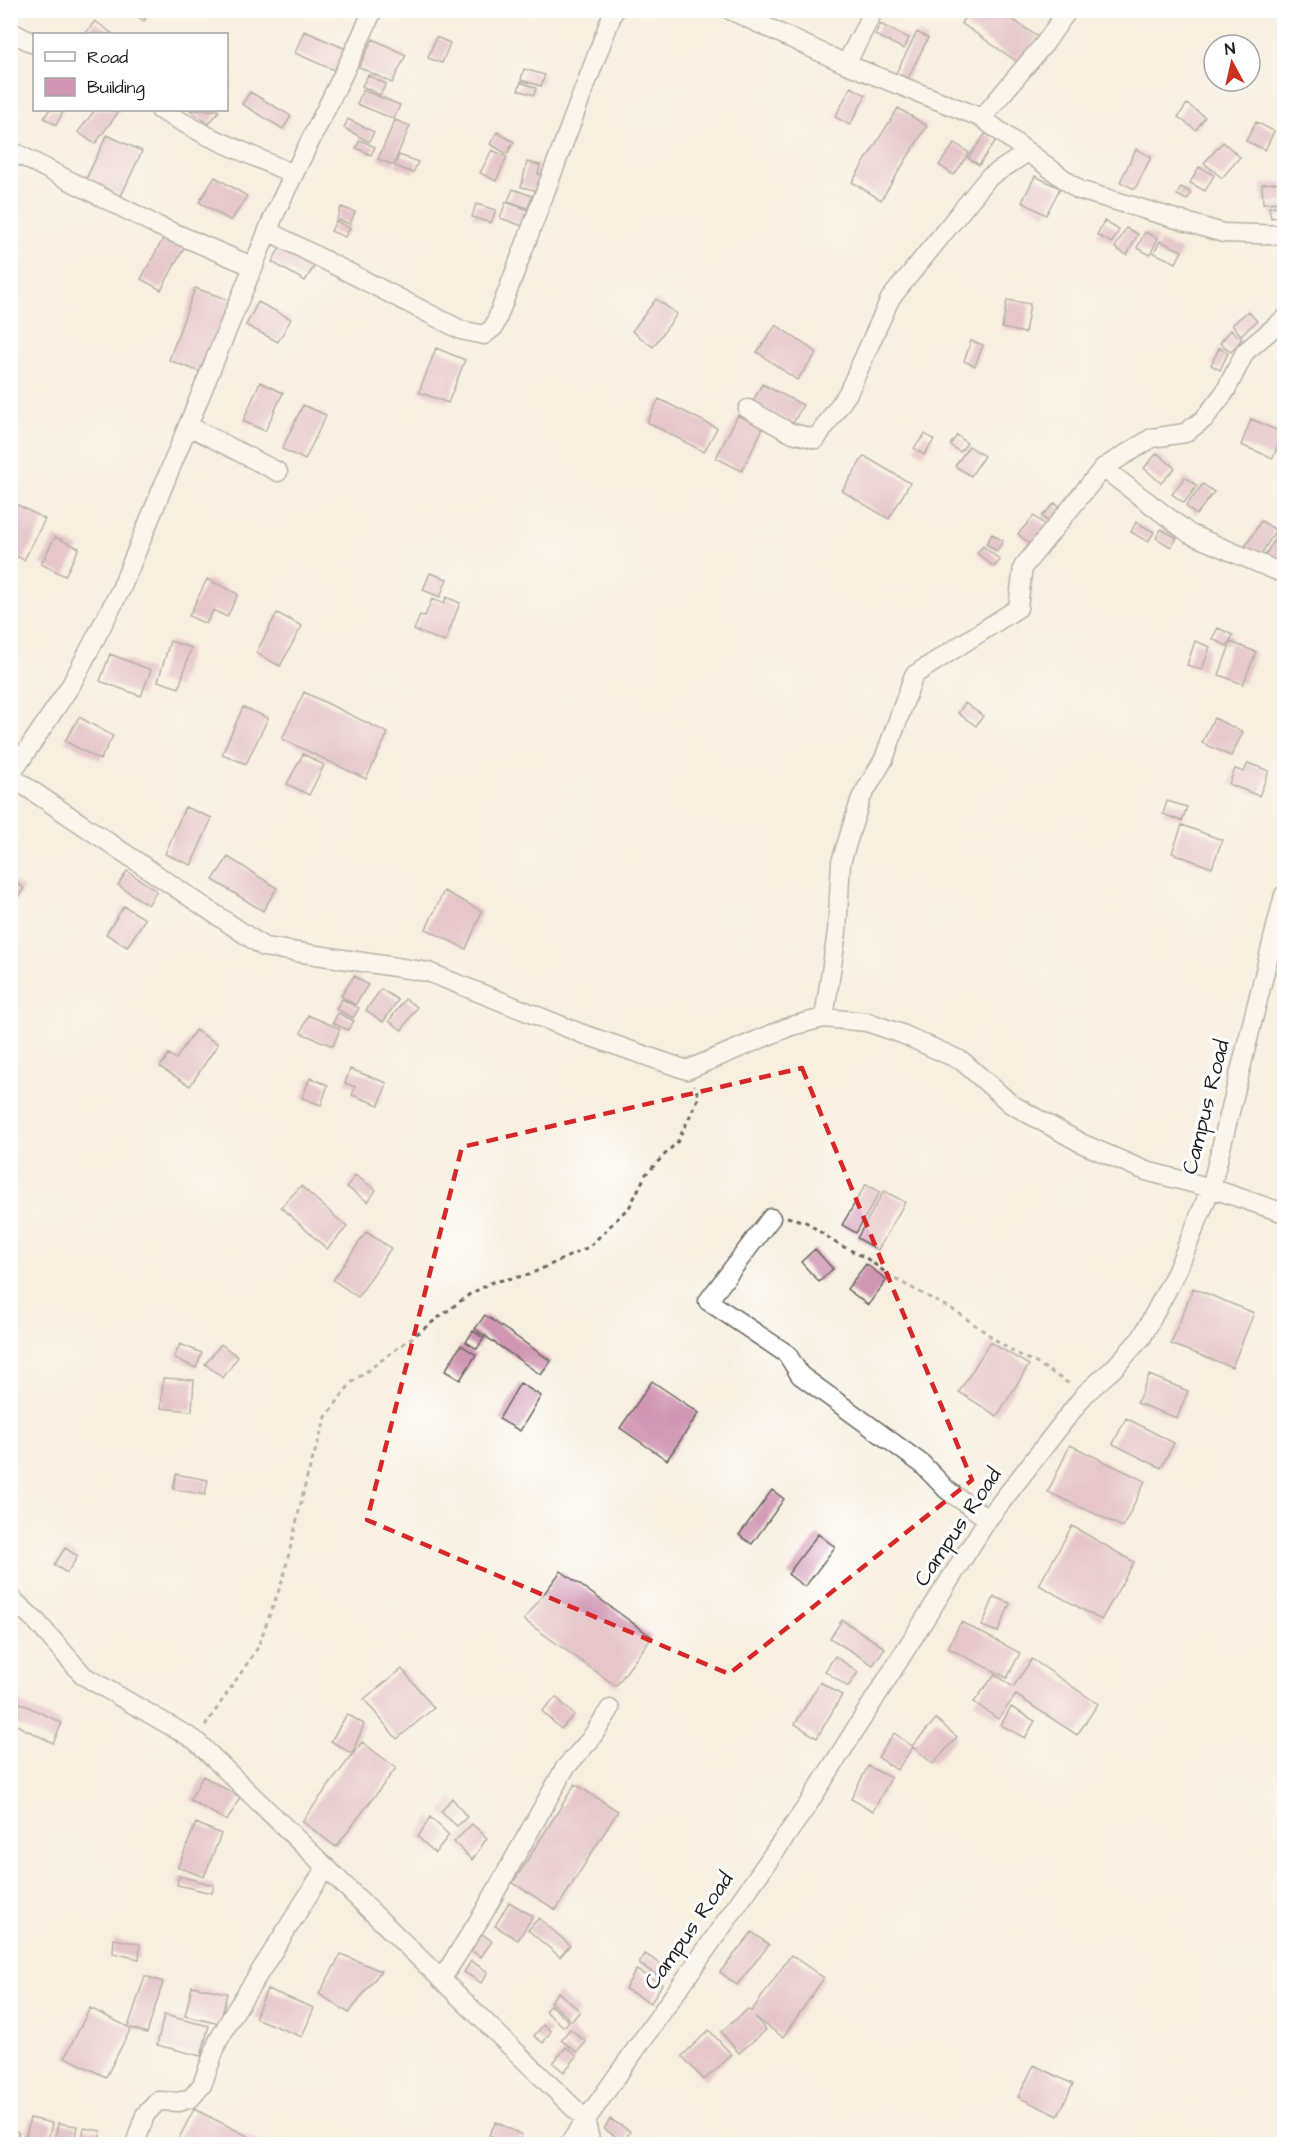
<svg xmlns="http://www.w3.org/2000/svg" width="1295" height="2155" viewBox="0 0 1295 2155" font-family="'Architects Daughter',sans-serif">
<rect width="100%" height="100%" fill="#fff"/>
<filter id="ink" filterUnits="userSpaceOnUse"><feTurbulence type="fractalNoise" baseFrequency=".0167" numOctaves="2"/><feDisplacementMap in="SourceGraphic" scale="12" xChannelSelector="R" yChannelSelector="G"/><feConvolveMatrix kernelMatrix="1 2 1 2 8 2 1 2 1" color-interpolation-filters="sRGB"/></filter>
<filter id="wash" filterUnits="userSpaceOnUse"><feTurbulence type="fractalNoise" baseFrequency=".008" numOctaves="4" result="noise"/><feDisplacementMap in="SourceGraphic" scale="24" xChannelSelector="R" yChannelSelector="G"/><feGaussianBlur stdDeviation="1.35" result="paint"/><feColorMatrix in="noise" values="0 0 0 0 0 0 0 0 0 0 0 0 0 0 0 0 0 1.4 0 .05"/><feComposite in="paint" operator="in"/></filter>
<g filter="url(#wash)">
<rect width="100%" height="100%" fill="#f7efdf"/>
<g id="blocks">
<!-- building -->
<path fill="#d095b3" d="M129,10H151L144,21Z
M970,10H999L1038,37L1019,63L961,23Z
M95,21L113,34H85Z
M880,24L909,38L904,49L875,35Z
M304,31L346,49L336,71L295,53Z
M917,32L928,38L906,82L894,77Z
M436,37L450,43L442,63L428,58Z
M373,39L406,55L392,83L359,67Z
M524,69L545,75L541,86L521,80Z
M368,75L386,84L380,95L362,86Z
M521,82L536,88L534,95L518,90Z
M851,87L866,95L850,125L835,117Z
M363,90L400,105L394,119L357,104Z
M250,92L291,116L283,129L242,104Z
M1187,104L1205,117L1196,130L1178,117Z
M898,108L927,126L881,200L852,182Z
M49,110H64L56,125L44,118Z
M95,110H120L95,144L78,132Z
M190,110H218L219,111L209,124Z
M348,119L374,132L369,142L344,128Z
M395,120L410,126L393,165L378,159Z
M1256,122L1274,131L1265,150L1246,141Z
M497,132L514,142L507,154L490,144Z
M986,133L996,140L979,165L968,158Z
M107,135L142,151L121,196L86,179Z
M360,140L375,147L371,155L356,148Z
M1223,142L1240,157L1222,178L1204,163Z
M955,143L969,153L954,175L939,165Z
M1136,149L1151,157L1135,189L1120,182Z
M492,150L507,157L496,181L480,173Z
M399,155L418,162L413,173L395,166Z
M527,162L540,165L538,174L546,176L543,192L521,187Z
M1199,167L1214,175L1205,191L1190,183Z
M1035,176L1060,188L1046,215L1022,202Z
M215,177L247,196L231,221L199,202Z
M1283,182L1284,202L1263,203L1262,184Z
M1181,187L1191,193L1187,200L1177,195Z
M513,189L532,196L528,208L508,201Z
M506,202L534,212L528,228L500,218Z
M476,204L496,210L491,223L472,217Z
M1284,205V216L1271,218L1269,207Z
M341,207L355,212L350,224L337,219Z
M336,221L350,228L345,237L331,231Z
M1104,221L1119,230L1112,243L1097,235Z
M1126,228L1138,234L1127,255L1115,248Z
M1145,232L1158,238L1150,255L1137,248Z
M165,235L185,246L161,290L141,279Z
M1160,241L1182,251L1176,263L1154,253Z
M283,242L317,262L305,281L272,262Z
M195,288L235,302L208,375L169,360Z
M656,299L677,314L653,347L632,331Z
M1007,300L1030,304L1025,333L1002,328Z
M258,302L291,319L278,342L246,325Z
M1248,311L1257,321L1241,335L1232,325Z
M776,325L817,353L797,380L757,352Z
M1231,330L1242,339L1231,352L1220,343Z
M971,341L983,345L975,366L964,361Z
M436,348L465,360L448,403L419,392Z
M1219,348L1228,353L1220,370L1211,365Z
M260,382L283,393L265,431L243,421Z
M762,384L803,405L793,423L752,403Z
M659,399L717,428L704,452L647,422Z
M303,405L326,415L305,460L282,449Z
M738,415L763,428L742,471L716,458Z
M1251,419L1283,433L1273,458L1241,445Z
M925,434L934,440L924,455L914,448Z
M957,435L967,443L960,452L950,445Z
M969,446L984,456L971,476L955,466Z
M1157,453L1175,468L1161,483L1144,468Z
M864,456L910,483L889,519L842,491Z
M1185,477L1197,486L1184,503L1172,494Z
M1203,484L1214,492L1196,515L1186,506Z
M10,501L45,519L24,560L10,553Z
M1055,503L1062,510L1049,523L1042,516Z
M1034,516L1046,526L1031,545L1018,534Z
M1261,521L1276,530L1258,559L1243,550Z
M1136,522L1154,532L1148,542L1131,532Z
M1161,529L1177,538L1171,547L1156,538Z
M992,534L1003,541L997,551L986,544Z
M1278,534L1284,538V547L1274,564L1263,558Z
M55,537L79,548L65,576L41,564Z
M983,546L1000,560L994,567L977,553Z
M430,573L447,579L440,597L423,590Z
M207,579L238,594L227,617L213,610L206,624L189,616Z
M446,597L460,603L445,642L414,630L420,615L425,616L432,599L444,604Z
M277,613L302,626L280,666L256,653Z
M1218,628L1233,635L1227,646L1212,639Z
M170,641L191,648L179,688L158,681Z
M1195,641L1210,647L1202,670L1187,665Z
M1231,642L1256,652L1243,684L1219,675Z
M110,654L151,670L141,696L100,681Z
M304,692L388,733L366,779L282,739Z
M965,703L983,716L976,726L958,713Z
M243,707L268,718L246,764L222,754Z
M79,717L113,736L100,760L65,741Z
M1214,718L1243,732L1231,756L1202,743Z
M303,754L324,765L309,795L287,784Z
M1248,763L1269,771L1259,796L1229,784L1235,769L1244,772Z
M1167,801L1187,807L1182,821L1163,814Z
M185,807L212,818L191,865L165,854Z
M1182,825L1222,840L1212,868L1172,853Z
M228,857L277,888L263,911L213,880Z
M127,871L157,891L148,905L118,885Z
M10,879L24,888L16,901L10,897Z
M444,891L482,911L466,949L426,929Z
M124,906L145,919L127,947L106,934Z
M354,976L368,985L355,1005L341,996Z
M381,989L398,1000L383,1022L366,1010Z
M342,999L359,1008L353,1018L336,1009Z
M405,999L417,1007L402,1030L389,1021Z
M338,1013L354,1021L348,1030L333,1023Z
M308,1015L340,1029L333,1046L301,1033Z
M195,1030L218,1044L190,1086L160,1067L169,1054L176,1059Z
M350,1069L387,1083L379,1105L352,1095L355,1087L345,1083Z
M310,1078L328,1085L321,1105L302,1098Z
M355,1175L376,1190L368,1202L347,1187Z
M866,1184L880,1192L856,1233L842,1225Z
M301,1186L347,1227L327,1249L281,1207Z
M884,1191L905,1202L878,1250L857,1238Z
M366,1232L391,1248L358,1297L333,1280Z
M815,1249L833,1269L819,1282L801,1262Z
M866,1264L887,1280L868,1305L847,1289Z
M1193,1288L1254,1313L1232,1367L1171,1344Z
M485,1315L551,1361L541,1375L475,1329Z
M473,1331L484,1338L477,1349L466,1342Z
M990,1342L1029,1365L997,1416L959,1392Z
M180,1344L202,1353L196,1368L174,1358Z
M221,1344L238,1357L223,1378L205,1364Z
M461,1345L476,1355L460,1380L445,1371Z
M1149,1375L1188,1391L1177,1418L1137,1403Z
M163,1378L194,1380L192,1411L161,1408Z
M652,1381L699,1413L667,1460L620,1428Z
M520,1383L541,1396L520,1431L499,1419Z
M1126,1418L1174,1443L1161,1468L1113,1444Z
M1070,1445L1145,1481L1123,1527L1048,1492Z
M176,1474L208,1480L205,1495L173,1489Z
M772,1490L784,1499L752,1544L739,1535Z
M1072,1526L1134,1562L1101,1620L1039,1585Z
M818,1534L835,1547L805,1587L788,1574Z
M65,1548L78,1556L67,1573L54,1565Z
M561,1571L652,1637L616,1686L524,1620Z
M994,1597L1010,1603L998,1632L982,1626Z
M842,1620L885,1648L873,1665L830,1638Z
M961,1622L1020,1653L1007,1678L948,1648Z
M835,1656L858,1672L848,1687L825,1671Z
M1032,1659L1098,1704L1077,1735L1016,1695L998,1719L974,1702L995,1674L1013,1687Z
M402,1669L434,1708L397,1739L364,1699Z
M820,1682L842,1695L817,1738L795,1724Z
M556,1697L574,1715L561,1729L542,1711Z
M10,1698L62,1723L53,1743L10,1722Z
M1011,1707L1035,1721L1025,1738L1001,1725Z
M347,1714L364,1724L352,1754L331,1741Z
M936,1719L957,1737L933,1764L913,1747L897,1770L878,1757L894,1733L912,1746Z
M362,1742L396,1768L336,1847L302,1821Z
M868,1766L891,1778L873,1811L851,1799Z
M203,1776L240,1797L227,1821L190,1800Z
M575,1784L618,1811L556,1910L513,1883Z
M452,1798L467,1817L457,1826L441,1812Z
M430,1817L449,1835L435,1853L418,1837Z
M196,1823L221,1834L204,1877L178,1867Z
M472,1824L487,1838L472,1860L454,1842Z
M179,1876L214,1885L212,1893L177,1885Z
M509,1902L533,1916L518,1940L495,1926Z
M539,1918L570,1945L560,1957L528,1930Z
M752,1932L769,1945L737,1985L720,1972Z
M482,1934L492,1941L481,1957L470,1950Z
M114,1939L140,1944L139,1959L113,1953Z
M341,1954L381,1971L349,2013L319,1994Z
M645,1954L666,1967L660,1977L639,1964Z
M791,1955L824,1978L783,2037L755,2017L766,2030L739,2053L721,2032L748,2009L751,2012Z
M471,1961L488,1972L481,1983L464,1972Z
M636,1970L662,1984L651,2003L625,1989Z
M145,1976L163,1982L147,2033L131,2028L106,2077L65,2057L90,2008L128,2027Z
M192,1986L227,1993L220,2024L185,2016Z
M267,1989L314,2008L302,2037L255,2018Z
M558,1992L580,2011L572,2021L550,2002Z
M550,2005L569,2021L564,2027L545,2011Z
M164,2015L209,2026L201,2056L157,2045Z
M543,2025L551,2031L543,2043L534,2036Z
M570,2029L586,2042L577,2052L561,2040Z
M709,2030L732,2055L704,2080L682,2056Z
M566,2047L577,2056L564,2072L553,2063Z
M1034,2065L1073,2084L1058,2116L1018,2097Z
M194,2109L260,2142L259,2144H176Z
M30,2118L52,2123L47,2144H24Z
M610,2119L630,2131L624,2142L604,2129Z
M496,2122L522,2135L517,2144H509L489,2135Z
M58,2123L77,2126L74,2144H54Z
M10,2126L19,2133L10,2144Z
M84,2128L101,2131L98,2144H81Z"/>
</g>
</g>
<g filter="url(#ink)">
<use href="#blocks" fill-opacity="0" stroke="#696660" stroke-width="1.5"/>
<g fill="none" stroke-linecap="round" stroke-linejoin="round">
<defs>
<path id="minor" d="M730,10L846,64L982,118L1079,190L1223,233L1284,235
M10,31L34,44
M846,64L874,10
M160,110L208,136L293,174
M982,118L1045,43L1068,10
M10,150L158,226L254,267
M268,231L461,330L484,335L494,327L614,10
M748,409L789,432L816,439L848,393L890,299L988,178L1028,152
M189,426L278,472
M1103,468L1190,534L1284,574
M10,776L264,947L428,972L580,1033L687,1070L791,1026L824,1018L867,1022L902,1034L962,1061L1011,1104L1083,1144L1146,1171L1211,1188L1284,1213
M10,776L71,685L121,589L273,218C305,148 342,81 373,10
M824,1018L837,932L841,862L861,798L884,759L914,675L1018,608L1023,567L1103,468L1152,438L1185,433L1204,419L1225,392L1245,352L1284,319
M771,1218L708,1301L787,1354L800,1375L922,1464L947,1490L988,1519
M10,1597L36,1621L84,1676L195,1740L585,2119L591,2144
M441,1980L483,1914L565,1768L590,1740L610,1709
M135,2144L145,2115L158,2101L179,2102L191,2098L202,2085L218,2041L234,2013L326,1867
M569,2144L807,1806L988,1519L1085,1394L1114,1368L1142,1337L1176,1273L1211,1188L1284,895"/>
</defs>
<!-- minor casing -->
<use href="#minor" stroke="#696660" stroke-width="21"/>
<!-- path -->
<path stroke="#696660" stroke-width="3" stroke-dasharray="4.5 4.5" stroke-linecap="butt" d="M787,1217L806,1222L836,1243L866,1258L893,1278L957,1312L1010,1350L1040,1365L1071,1385
M205,1726L257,1649L283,1579L307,1477L326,1417L351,1383L470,1294L493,1282L528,1275L589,1247L630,1206L646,1174L678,1141L699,1097L694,1085"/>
<!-- minor -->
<use href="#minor" stroke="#fff" stroke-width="18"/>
</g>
</g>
<!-- marked area -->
<path d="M0 0H1295V2155H0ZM802,1068L972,1480L729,1674L367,1520L462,1147Z" fill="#f7efdf" fill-opacity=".55" fill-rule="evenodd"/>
<path fill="none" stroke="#d62828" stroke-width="4.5" stroke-dasharray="12 8" stroke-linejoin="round" d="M802,1068L972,1480L729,1674L367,1520L462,1147Z"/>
<g text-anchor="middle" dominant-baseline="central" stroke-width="6" stroke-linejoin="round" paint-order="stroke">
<!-- street labels -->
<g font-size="22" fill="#1c1c1c" stroke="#fff">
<text transform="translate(1206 1107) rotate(-76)">Campus Road</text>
<text transform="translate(958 1527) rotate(-56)">Campus Road</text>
<text transform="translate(689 1931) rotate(-55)">Campus Road</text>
</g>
</g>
<!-- margin -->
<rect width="1295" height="2155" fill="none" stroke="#fff" stroke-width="36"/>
<!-- legend -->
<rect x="33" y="33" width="195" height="78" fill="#ffffff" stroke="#a4a4a4" stroke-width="1.5"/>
<rect x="45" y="52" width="30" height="9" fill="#ffffff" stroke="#a4a4a4" stroke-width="1.5"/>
<text x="87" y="63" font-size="18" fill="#1c1c1c">Road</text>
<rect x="45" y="78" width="30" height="18" fill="#d095b3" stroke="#a4a4a4" stroke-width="1.5"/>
<text x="87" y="93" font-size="18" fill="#1c1c1c">Building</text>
<!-- north arrow -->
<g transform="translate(1232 63) rotate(352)"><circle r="28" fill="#ffffff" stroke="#a4a4a4" stroke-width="1.5"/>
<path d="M0-4.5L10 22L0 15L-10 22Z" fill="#c8321e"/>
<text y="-9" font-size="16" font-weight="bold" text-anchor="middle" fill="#1c1c1c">N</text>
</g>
</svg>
